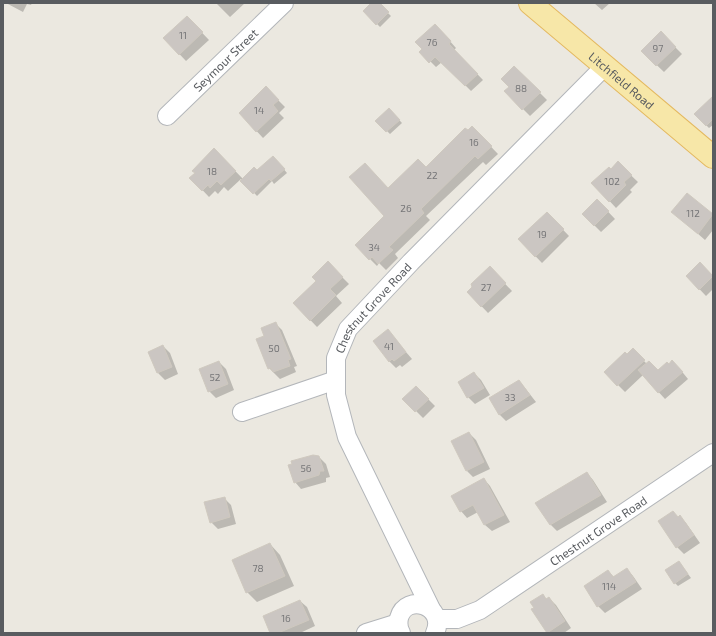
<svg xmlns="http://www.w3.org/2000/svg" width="716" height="636" viewBox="0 0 716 636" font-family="'Exo 2',sans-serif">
<rect width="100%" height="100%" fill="#ebe8e0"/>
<!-- shadow -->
<path fill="#0003" d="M6,3H32L31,5L27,4L23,12Z
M216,3H245L230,17Z
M372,3H378L391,16L380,27L364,11Z
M594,3H610L602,10Z
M187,17L209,40L186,61L165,39Z
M441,31L456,48L454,50L483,80L471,91L442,62L436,67L421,52Z
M661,33L682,54L664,72L642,51Z
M514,67L547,100L530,116L505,91L510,87Z
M266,88L285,107L279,113L284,118L263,138L240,113Z
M713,104V125L709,128L695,114Z
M389,109L402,123L390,134L377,121Z
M472,127L498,154L486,165L483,162L426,216L430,220L395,254L398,258L386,270L379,263L377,266L356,245L386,216L388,189L426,168Z
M214,149L243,179L276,160L287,173L274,184L272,181L257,196L241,179L228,191L224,187L218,194L215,191L209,197L191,178Z
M618,163L638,182L630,190L632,192L616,208L593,183Z
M687,195L713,215V230L705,240L673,212Z
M597,200L615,219L601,232L583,214Z
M547,213L569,236L542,263L519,239Z
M328,263L349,284L336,296L342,303L317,327L294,303L317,281Z
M700,264L713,277V289L706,296L687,276Z
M490,268L512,291L488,313L468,292Z
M275,323L282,330L297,366L294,367L296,372L280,379L269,368L266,336Z
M388,331L412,359L402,367L400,365L396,368L389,361Z
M163,346L170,353L178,374L165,380L158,373L149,352Z
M633,350L647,364L658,371L669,365L679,368L688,379L665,399L643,375L625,392L605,372Z
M219,362L226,369L234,390L216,398L209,391Z
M474,373L481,380L490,395L475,404L468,397Z
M519,381L525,388L536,402L506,421L499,414Z
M416,387L435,406L423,418L404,399Z
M469,433L476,440L490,469L473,477L467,471Z
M319,457L326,464L330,477L326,478V482L301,489L295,482Z
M587,473L593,480L607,502L557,531L550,524Z
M484,479L490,486L510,522L492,531L485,525L478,512L467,518L461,511Z
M224,498L231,505L236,524L218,529L211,522Z
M680,517L686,523L700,543L684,554L677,547L678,518Z
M270,544L280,555L294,586L257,602L247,592Z
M679,562L691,578L678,586L675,583Z
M627,569L633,576L642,589L605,613L598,606L585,586L608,571L614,577Z
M543,595L547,600L549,598L556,605L571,628L564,633H548L533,610L535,608Z
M300,601L307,607L315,626L300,633H271Z"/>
<!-- building -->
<path fill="#cbc6c2" stroke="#cfc9bf" d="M371,3H380L389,12L376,25L363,11Z
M187,16L203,32L179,55L163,38Z
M435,24L451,41L449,44L478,74L465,86L435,57L429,63L419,52L422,49L415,42Z
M661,31L676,47L656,66L641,51Z
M514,66L541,92L522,110L504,91L509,87L501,79Z
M266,86L279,100L273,105L278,111L256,132L239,113Z
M713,96V119L706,126L694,114Z
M389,108L400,120L386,132L375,121Z
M472,126L492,146L478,159L475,156L421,209L424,213L389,247L393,250L378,264L372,257L369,260L355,245L384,216L349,177L365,163L388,188L418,159L426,167L465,128L468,130Z
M214,148L236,171L221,185L217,181L210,188L208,185L202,191L189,178L195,173L192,171Z
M273,156L285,169L271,181L269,179L253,194L240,181L254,167L257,170Z
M618,161L632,175L624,182L626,185L609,202L591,183L609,167L611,169Z
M687,193L713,214L698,234L671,212Z
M597,199L609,211L594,226L582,214Z
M547,212L564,229L535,257L518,239Z
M328,261L343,277L330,289L336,295L310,321L293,303L316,281L312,277Z
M700,262L713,276L699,290L686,276Z
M490,266L506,283L481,307L467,292L472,287L471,284Z
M276,322L291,359L288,360L290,366L273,372L271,368L268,369L256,339L264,336L261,328Z
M388,329L406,352L394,361L392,359L389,362L373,341Z
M163,345L172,367L157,373L148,352Z
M633,348L645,360L617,386L604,372L625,352L627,354Z
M672,360L683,372L658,393L638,370L649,361L658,370L667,362L669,364Z
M219,361L228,384L208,392L199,369Z
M474,372L484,388L467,398L458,382Z
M519,380L530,395L499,415L489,398Z
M416,386L429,399L415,412L402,399Z
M469,432L484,462L466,471L451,441Z
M313,455L319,456L324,471H320L319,475L294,483L288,465L292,464L291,461Z
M587,472L601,495L550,525L535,503Z
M484,478L504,515L484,525L473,505L460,512L451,496Z
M225,497L230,517L210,523L204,502Z
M673,511L678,517L680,515L694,535L676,548L658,521Z
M270,543L285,576L246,593L232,560Z
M679,561L688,574L674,584L665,570Z
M627,568L636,582L597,607L584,586L608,570L613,577Z
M543,594L546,599L549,597L565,621L547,633L531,609L534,608L530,602Z
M300,600L309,620L278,633H270L263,616Z"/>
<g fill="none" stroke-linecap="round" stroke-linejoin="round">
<defs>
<g id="minor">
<path id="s1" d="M167,116L284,3"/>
<path d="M242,412L336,380"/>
<path id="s2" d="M431,609L347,437L336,395V358L348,329L411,262L605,66"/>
<path id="s3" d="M437,619H457L480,610L713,453"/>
<path d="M366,633L398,623"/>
<path d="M401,633C398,628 398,623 399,618C406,592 447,606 435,633"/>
</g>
<g id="major">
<path id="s4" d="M530,3L713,157"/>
</g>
</defs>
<!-- minor casing -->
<use href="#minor" stroke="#b3b6ba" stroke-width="20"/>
<!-- major casing -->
<use href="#major" stroke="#e4b960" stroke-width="24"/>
<!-- minor -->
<use href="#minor" stroke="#fff" stroke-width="18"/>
<!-- major -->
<use href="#major" stroke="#f7e7a8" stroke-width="22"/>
</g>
<g text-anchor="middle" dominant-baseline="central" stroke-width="3.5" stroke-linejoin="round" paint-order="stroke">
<!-- number labels -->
<g font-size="10" fill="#767678">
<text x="183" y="35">11</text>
<text x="432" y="42">76</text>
<text x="658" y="48">97</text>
<text x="521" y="88">88</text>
<text x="259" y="110">14</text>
<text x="474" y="142">16</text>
<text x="212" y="171">18</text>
<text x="432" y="175">22</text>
<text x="612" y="181">102</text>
<text x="406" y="208">26</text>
<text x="693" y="213">112</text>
<text x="542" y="234">19</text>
<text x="374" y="247">34</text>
<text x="486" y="287">27</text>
<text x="389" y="346">41</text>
<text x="274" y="348">50</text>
<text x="215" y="377">52</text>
<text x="510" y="397">33</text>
<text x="306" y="468">56</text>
<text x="258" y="568">78</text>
<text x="609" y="586">114</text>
<text x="286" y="618">16</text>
</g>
<!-- street labels -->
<g font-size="12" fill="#595c60" stroke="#fff">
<text stroke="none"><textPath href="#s1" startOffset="81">Seymour Street</textPath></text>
<text stroke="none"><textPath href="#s4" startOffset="120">Litchfield Road</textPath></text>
<text stroke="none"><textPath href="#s2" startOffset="335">Chestnut Grove Road</textPath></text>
<text stroke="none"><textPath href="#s3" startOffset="187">Chestnut Grove Road</textPath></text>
</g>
</g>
<!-- border -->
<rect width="716" height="636" fill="none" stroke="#595c60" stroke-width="8"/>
</svg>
